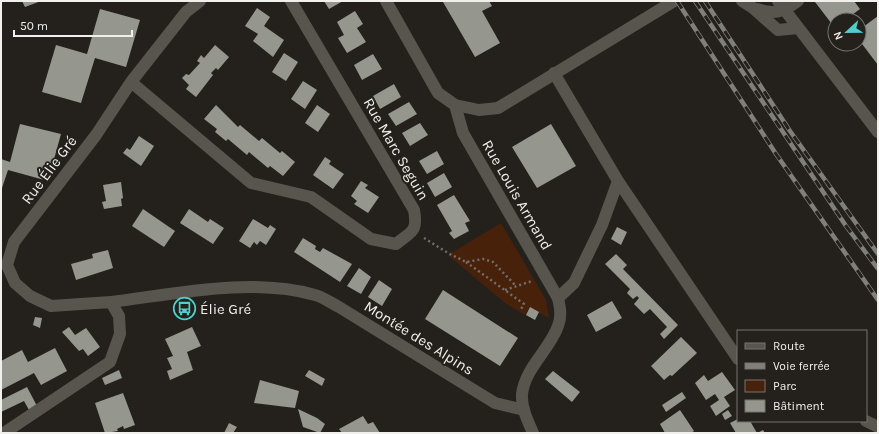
<svg xmlns="http://www.w3.org/2000/svg" width="879" height="434" viewBox="0 0 879 434" font-family="Karla,sans-serif">
<rect width="100%" height="100%" fill="#24211c"/>
<!-- green -->
<path fill="#48210b" d="M501,223L546,300L549,318L529,307L525,315L505,303L448,255Z"/>
<!-- building -->
<path fill="#95968e" d="M22,1H41L25,7Z
M324,1H343L329,9Z
M444,1H489L492,6L482,11L500,43L475,57L443,2Z
M817,1H854L860,9L845,20H835V28L815,2Z
M257,8L270,17L264,26L284,40L273,57L253,41L258,34L245,26Z
M100,9L140,20L126,67L95,58L81,103L42,92L56,45L87,54Z
M355,11L363,24L357,28L366,42L347,53L338,38L344,35L337,22Z
M878,16V65L859,40V30Z
M215,45L229,57L218,70L216,68L211,73L213,75L196,97L186,89L189,85L182,78L186,74L189,75L200,63L197,61L201,55L204,58Z
M284,53L298,62L286,81L272,72Z
M373,54L382,69L362,80L354,65Z
M303,81L317,90L305,109L291,99Z
M394,84L401,97L380,109L373,96Z
M409,102L417,114L396,126L388,114Z
M216,105L238,127L240,125L259,141L262,138L280,153L282,151L295,162L283,176L270,166L268,168L249,152L247,155L228,139L226,141L215,132L217,129L204,119Z
M317,105L330,114L318,132L305,123Z
M420,123L428,135L410,146L402,133Z
M20,124L61,134L48,181L8,170L1,191V159L10,162Z
M551,124L576,166L537,188L512,147Z
M139,136L154,146L141,166L123,153L127,148L130,150Z
M437,151L444,164L427,174L419,161Z
M325,157L331,161L329,164L344,174L333,189L313,175Z
M444,173L452,187L435,197L427,183Z
M361,181L368,185L365,188L379,197L368,213L354,204L357,201L351,196Z
M121,182L123,198L121,199L122,206L104,209L102,202L106,201L103,185Z
M454,195L470,221L465,223L469,231L454,239L449,233L452,231L437,205Z
M143,209L175,231L164,247L132,226Z
M189,209L208,222L210,219L224,228L213,244L180,223Z
M253,219L268,228L270,225L276,229L266,245L260,241L257,245L254,242L250,248L239,241Z
M617,227L627,232L621,245L611,239Z
M303,238L316,246L315,249L320,252L323,248L352,264L340,282L294,252Z
M108,250L113,268L76,280L71,264L93,258L92,254Z
M616,254L627,265L623,269L678,325L664,339L660,334L667,327L650,309L644,314L634,304L639,298L637,296L633,299L627,293L630,289L605,264Z
M359,268L371,277L361,294L347,286Z
M379,280L392,289L382,306L368,297Z
M443,290L518,338L500,366L425,319Z
M612,301L622,318L596,332L587,315Z
M530,307L539,312L535,320L526,315Z
M35,317L42,318L40,328L33,325Z
M69,327L75,335L86,328L100,347L88,356L83,349L79,351L62,332Z
M192,327L201,346L187,352L193,370L170,380L167,371L172,369L167,358L173,356L165,339Z
M681,337L697,353L672,376L670,375L664,380L651,366Z
M55,348L67,371L41,385L34,373L1,390V361L22,350L28,362Z
M119,370L122,378L105,385L102,378Z
M309,370L325,379L322,386L305,376Z
M553,371L580,392L572,402L545,379Z
M722,372L735,390L724,397L730,406L716,416L710,406L719,400L715,394L706,400L695,383L704,375L708,381Z
M260,380L299,391L295,408L254,403Z
M27,387L37,406L29,410L24,401L1,412V400Z
M682,392L686,398L666,412L662,405Z
M123,393L135,425L124,429L123,426L117,429L118,431L105,433L95,403Z
M298,409L317,418L325,424L320,433L303,427Z
M680,410L694,431L691,433H665L660,424Z
M728,410L732,416L725,420L722,414Z
M363,416L368,424L373,422L380,433H342L339,429Z
M738,419V421H750L757,433L763,430L765,433H736L730,423Z
M229,423L237,427L233,433H224Z"/>
<g fill="none" stroke-linecap="round" stroke-linejoin="round">
<!-- path -->
<path stroke="#716f6a" stroke-width="2.5" stroke-dasharray="2 3" stroke-linecap="butt" d="M424,238L448,253L466,262L483,259L493,262L516,286
M466,262L524,304L520,311
M505,290L532,281"/>
<!-- minor -->
<path stroke="#57554e" stroke-width="12" d="M742,1L753,8L778,30L798,28
M757,9C774,15 783,12 798,1
M554,73L618,181L602,225L574,283L558,298
M131,82L251,183L311,197L371,239L396,244C412,231 418,232 414,210L291,1
M455,105L479,110L498,108L674,1
M618,181L738,359
M111,302L51,306L30,296L15,283L7,265L14,242L96,135L131,82L186,12L200,1
M866,421L878,427
M4,433L110,362L120,334L119,316L111,302C175,294 252,277 315,295C323,297 331,303 339,307L495,403L524,410"/>
<!-- tertiary -->
<path stroke="#57554e" stroke-width="12" d="M386,1L438,93L455,105L463,133L558,298C560,307 562,316 558,326C550,349 525,368 522,394C521,408 528,421 533,433"/>
<!-- secondary -->
<path stroke="#57554e" stroke-width="12" d="M778,1L878,132"/>
<defs>
<path id="rail" d="M677,1L776,154L878,300
M695,1L846,226L878,269
M705,1L790,131L878,254"/>
</defs>
<!-- rail casing -->
<use href="#rail" stroke="#817f7a" stroke-width="4.5"/>
<!-- rail -->
<use href="#rail" stroke="#24211c" stroke-width="3" stroke-dasharray="9" stroke-linecap="butt"/>
</g>
<!-- icons -->
<defs>
<symbol id="bus-ring" viewBox="-11 -11 22 22"><circle r="9.5" fill="#24211c" stroke="#52cdcb" stroke-width="1.5"/><path d="M-5-6H5V4H4V6H2V4H-2V6H-4V4H-5ZM-3.5-4V0h7V-4ZM-3.5 1.2v1.5H-2V1.2ZM2 1.2v1.5H3.5V1.2Z" fill="#52cdcb"/></symbol>
</defs>
<g fill-rule="evenodd">
<use href="#bus-ring" x="172" y="296" width="25" height="25"/>
</g>
<g text-anchor="middle" dominant-baseline="central" stroke-width="4" stroke-linejoin="round" paint-order="stroke">
<!-- street labels -->
<g font-size="15" fill="#f1f0ec" stroke="#24211c">
<text transform="translate(396 149) rotate(60)">Rue Marc Seguin</text>
<text transform="translate(49 170) rotate(-53)">Rue Élie Gré</text>
<text transform="translate(517 195) rotate(60)">Rue Louis Armand</text>
<text transform="translate(419 338) rotate(32)">Montée des Alpins</text>
</g>
<!-- poi labels -->
<g font-size="15" fill="#f1f0ec" stroke="#24211c" text-anchor="start">
<text x="200" y="309">Élie Gré</text>
</g>
</g>
<!-- border -->
<rect width="879" height="434" fill="none" stroke="#f1f0ec" stroke-width="4"/>
<!-- legend -->
<rect x="737" y="330" width="130" height="92" fill="#24211c" stroke="#76746f"/>
<rect x="745" y="343" width="20" height="6" fill="#57554e" stroke="#76746f"/>
<text x="773" y="350" font-size="12" fill="#f1f0ec">Route</text>
<rect x="745" y="363" width="20" height="6" fill="#817f7a" stroke="#76746f"/>
<text x="773" y="370" font-size="12" fill="#f1f0ec">Voie ferrée</text>
<rect x="745" y="380" width="20" height="12" fill="#48210b" stroke="#76746f"/>
<text x="773" y="390" font-size="12" fill="#f1f0ec">Parc</text>
<rect x="745" y="400" width="20" height="12" fill="#95968e" stroke="#76746f"/>
<text x="773" y="410" font-size="12" fill="#f1f0ec">Bâtiment</text>
<!-- north arrow -->
<g transform="translate(847 32) rotate(248)"><circle r="19" fill="#24211c" stroke="#76746f"/>
<path d="M0-3L7 15L0 10L-7 15Z" fill="#52cdcb"/>
<text y="-6" font-size="11" font-weight="bold" text-anchor="middle" fill="#f1f0ec">N</text>
</g>
<!-- scale -->
<path d="M14 30v6h118v-6" fill="none" stroke="#f1f0ec" stroke-width="2"/>
<text x="20" y="30" font-size="12" fill="#f1f0ec" stroke="#24211c" stroke-width="3" paint-order="stroke">50 m</text>
</svg>
